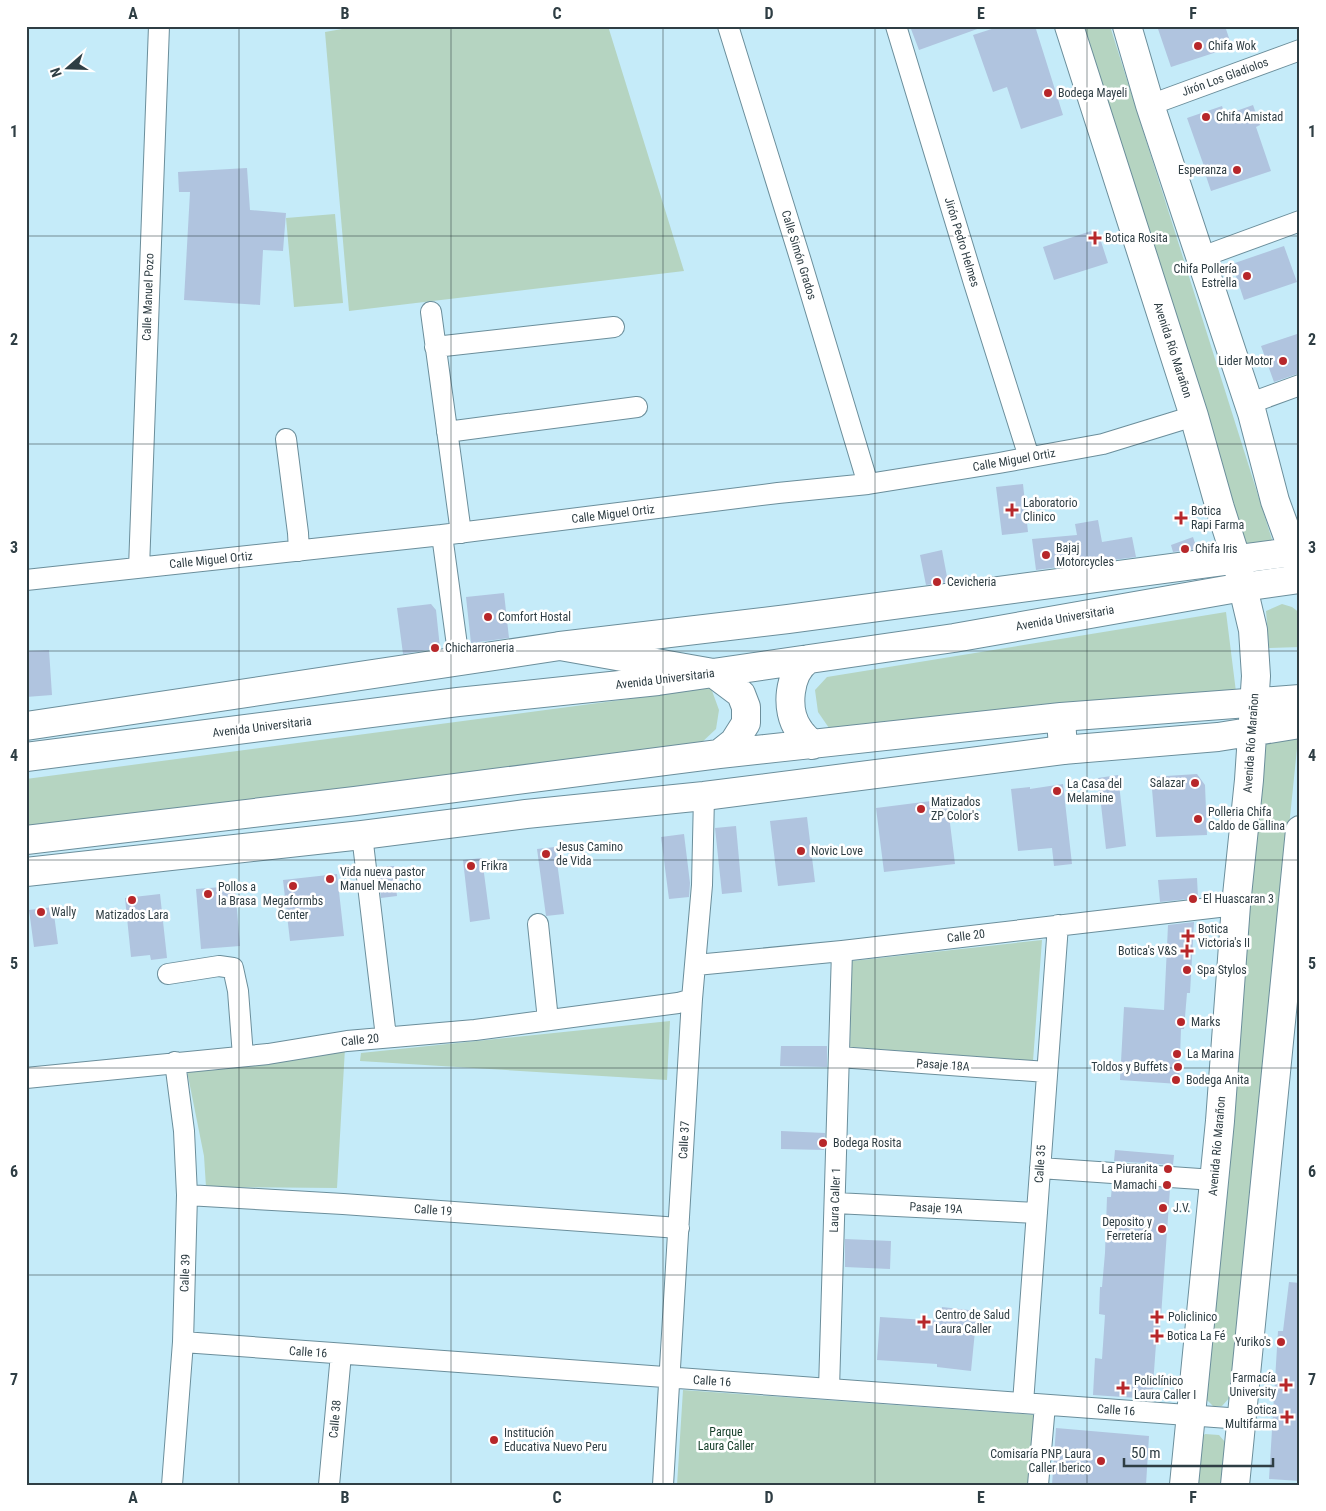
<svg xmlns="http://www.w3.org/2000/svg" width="1326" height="1511" viewBox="0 0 1326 1511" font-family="'Roboto Condensed',sans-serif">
<rect width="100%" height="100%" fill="#c5ebf9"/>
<!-- green -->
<path fill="#b5d4c1" d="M359,26H608L684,271L349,311L325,32Z
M1080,26H1110L1275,549L1246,555Z
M335,214L343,303L294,307L286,218Z
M1282,604L1292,607L1300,613V647L1269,648L1266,611Z
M1226,612L1236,692L829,728L818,712L815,690L827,677Z
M711,688L719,710L716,729L699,745L26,828V779Z
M1300,719L1231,1396L1222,1406H1213L1202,1395L1266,722Z
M1042,940L1033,1061L850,1047L852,961Z
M670,1021L667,1080L360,1061L361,1053Z
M345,1048L337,1188L206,1187L204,1156L187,1071Z
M683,1390L1036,1415L1029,1485H677Z
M1205,1434L1219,1435L1225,1442L1222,1485H1196L1199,1440Z"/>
<!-- building -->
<path fill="#b0c4df" d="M920,26H980V28L919,50L911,29Z
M1001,26H1035L1063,115L1021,129L1007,87L993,92L973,35Z
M1157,26H1225L1232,47L1171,67Z
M1253,105L1260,125L1256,127L1271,171L1211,191L1204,170L1205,169L1187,118L1222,106L1225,115Z
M247,168L250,210L286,213L283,251L263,250L260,305L184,300L190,192H179L178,172Z
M1097,229L1108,263L1054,280L1043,247Z
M1284,246L1297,282L1244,300L1232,264Z
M1300,333V373L1274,382L1261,346Z
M1023,484L1028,532L1002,535L996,487Z
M1098,520L1102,542L1132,537L1136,557L1036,570L1032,539L1077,535L1075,524Z
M1193,537L1197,549L1173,552L1171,545Z
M942,550L948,582L926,585L920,555Z
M504,593L509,638L471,643L466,597Z
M431,604L436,610L440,648L403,654L397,608Z
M49,650L52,695L26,697V651Z
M1197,774L1205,785L1207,835L1156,837L1151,777Z
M1118,775L1126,846L1106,849L1098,778Z
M1063,784L1072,864L1054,866L1052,848L1018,851L1011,789L1030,787V789Z
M947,799L955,864L884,872L876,808Z
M807,817L815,882L778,886L770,821Z
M736,826L742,892L722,894L715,828Z
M684,834L690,883L689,897L669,899L661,837Z
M555,847L564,914L546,916L537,849Z
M482,858L490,919L470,922L463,860Z
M394,866L397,896L381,898L378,867Z
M337,874L344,936L290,941L283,880Z
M1197,878L1198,898L1160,902L1158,880Z
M235,886L240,946L201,949L196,889Z
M160,894L167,958L151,960L150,955L131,957L125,898Z
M53,907L58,944L34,947L29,910Z
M1194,922L1190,993H1187L1184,1029H1181L1179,1084L1120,1080L1124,1007L1164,1010L1168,925Z
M781,1046H827V1067L780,1066Z
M781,1131L825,1133L824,1150L781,1149Z
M1115,1150L1174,1155L1173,1165L1114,1161Z
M1112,1185L1170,1189L1159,1345L1156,1344L1152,1399L1093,1395L1095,1358L1102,1359L1105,1315L1099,1314L1100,1287H1102L1105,1253L1107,1197H1111Z
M845,1239L891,1241L890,1269L845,1267Z
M1289,1282L1300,1283V1481L1269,1479L1278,1331H1283Z
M942,1307L977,1311L971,1371L937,1367V1364L877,1360L880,1317L941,1321Z
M1056,1428L1149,1436L1146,1485H1052Z"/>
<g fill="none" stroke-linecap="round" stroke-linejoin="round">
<defs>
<path id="street" d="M728,26L800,258L868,484
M896,26L974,283L1029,457
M1150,105L1300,50
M1199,258L1300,221
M431,312L461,533
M435,347L614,327
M1248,404L1300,385
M447,432L637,407
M286,439L298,533L299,551
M442,535L459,660
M139,568L159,26
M26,580L442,535L778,493L868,484L999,463L1103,444L1194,416
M362,835L386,1037
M538,924L548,1020
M696,965L842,951L1236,905
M168,974L219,966L233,968L238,991L243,1056
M839,1057L1047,1072
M26,1078L268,1054L347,1041L475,1030L678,1003L692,999
M1040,1168L1214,1180
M187,1195L343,1204L679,1228
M835,1203L1037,1213
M183,1342L1242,1419
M829,1389L842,951
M1023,1403L1058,925
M172,1485L183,1342L187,1195L184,1131L175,1062
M329,1485L341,1354
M663,1485L692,999L702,885L704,796
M1038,1485L1045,1405"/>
<path id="secondary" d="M1069,26L1194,416L1220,508L1236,558L1253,630L1256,676L1249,780L1236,905L1220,1121L1184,1485
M1127,26L1150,105L1252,413L1275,501L1299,567
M26,726L560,646L788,619L1300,551
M26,872L362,835L526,814L704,796L1063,750L1218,737L1300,724
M1235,1485L1300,830"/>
<path id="primary" d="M560,646L713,673L741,694L746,707V723L734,742L719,754
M809,659C788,672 785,711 799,730C802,735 808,740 812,745
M1061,717L1063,750
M26,757L458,702L658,681L954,638L1243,587L1300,579
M26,840L355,801L719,754L1061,717L1300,699"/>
</defs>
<!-- street casing -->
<use href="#street" stroke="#6b8e9b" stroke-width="22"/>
<!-- secondary casing -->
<use href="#secondary" stroke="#6b8e9b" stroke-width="30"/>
<!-- primary casing -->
<use href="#primary" stroke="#6b8e9b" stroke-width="30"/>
<!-- street -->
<use href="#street" stroke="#fff" stroke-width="20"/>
<!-- secondary -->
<use href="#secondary" stroke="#fff" stroke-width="28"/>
<!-- primary -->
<use href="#primary" stroke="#fff" stroke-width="28"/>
</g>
<!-- grid -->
<path fill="none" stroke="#2f3e44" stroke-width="1" stroke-opacity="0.55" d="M239,26V1485M451,26V1485M663,26V1485M875,26V1485M1087,26V1485M26,236H1300M26,444H1300M26,651H1300M26,860H1300M26,1068H1300M26,1275H1300"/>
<!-- markers -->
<g fill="#b7272a" stroke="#fff" stroke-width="2">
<circle cx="1198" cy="46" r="5"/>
<circle cx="1048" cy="93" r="5"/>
<circle cx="1206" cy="117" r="5"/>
<circle cx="1237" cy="170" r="5"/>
<path d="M1092.5 230.5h5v5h5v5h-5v5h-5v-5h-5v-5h5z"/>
<circle cx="1247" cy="276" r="5"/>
<circle cx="1283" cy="361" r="5"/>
<path d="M1009.5 502.5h5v5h5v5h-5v5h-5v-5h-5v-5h5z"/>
<path d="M1178.5 510.5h5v5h5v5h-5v5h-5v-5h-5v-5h5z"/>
<circle cx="1185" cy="549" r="5"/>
<circle cx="1046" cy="555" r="5"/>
<circle cx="937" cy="582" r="5"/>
<circle cx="488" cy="617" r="5"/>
<circle cx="435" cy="648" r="5"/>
<circle cx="1195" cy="783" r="5"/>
<circle cx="1057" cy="791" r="5"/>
<circle cx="921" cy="809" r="5"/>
<circle cx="1198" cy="819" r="5"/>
<circle cx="801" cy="851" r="5"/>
<circle cx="546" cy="854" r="5"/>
<circle cx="471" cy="866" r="5"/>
<circle cx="330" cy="879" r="5"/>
<circle cx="293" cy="886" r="5"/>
<circle cx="208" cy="894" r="5"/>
<circle cx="1193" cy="899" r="5"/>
<circle cx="132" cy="900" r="5"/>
<circle cx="41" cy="912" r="5"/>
<path d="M1185.5 928.5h5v5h5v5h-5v5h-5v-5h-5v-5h5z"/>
<path d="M1184.5 943.5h5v5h5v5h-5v5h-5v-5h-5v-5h5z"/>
<circle cx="1187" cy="970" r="5"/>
<circle cx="1181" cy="1022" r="5"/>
<circle cx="1177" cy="1054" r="5"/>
<circle cx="1178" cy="1067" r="5"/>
<circle cx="1176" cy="1080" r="5"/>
<circle cx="823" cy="1143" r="5"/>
<circle cx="1168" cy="1169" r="5"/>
<circle cx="1167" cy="1185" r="5"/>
<circle cx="1163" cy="1208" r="5"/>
<circle cx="1162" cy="1229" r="5"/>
<path d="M1154.5 1309.5h5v5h5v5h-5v5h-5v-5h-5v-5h5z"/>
<path d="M921.5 1314.5h5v5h5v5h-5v5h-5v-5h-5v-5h5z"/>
<path d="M1154.5 1328.5h5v5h5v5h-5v5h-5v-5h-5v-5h5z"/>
<circle cx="1281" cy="1342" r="5"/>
<path d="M1283.5 1377.5h5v5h5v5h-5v5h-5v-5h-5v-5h5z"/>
<path d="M1120.5 1380.5h5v5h5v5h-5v5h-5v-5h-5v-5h5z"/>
<path d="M1284.5 1409.5h5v5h5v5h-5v5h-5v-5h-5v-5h5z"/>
<circle cx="494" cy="1440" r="5"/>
<circle cx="1101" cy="1461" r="5"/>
</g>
<g text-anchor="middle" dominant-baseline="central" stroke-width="5" stroke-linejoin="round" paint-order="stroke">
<!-- poi labels -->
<g font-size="12" fill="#2f3e44" stroke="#fff" text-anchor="start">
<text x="1208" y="46">Chifa Wok</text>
<text x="1058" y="93">Bodega Mayeli</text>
<text x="1216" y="117">Chifa Amistad</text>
<text x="1227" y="170" text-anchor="end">Esperanza</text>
<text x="1105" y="238">Botica Rosita</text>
<text x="1237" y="269" text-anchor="end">Chifa Pollería<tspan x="1237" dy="14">Estrella</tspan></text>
<text x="1273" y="361" text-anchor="end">Lider Motor</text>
<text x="1023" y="503">Laboratorio<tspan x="1023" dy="14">Clinico</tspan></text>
<text x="1191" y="511">Botica<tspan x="1191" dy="14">Rapi Farma</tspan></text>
<text x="1056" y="548">Bajaj<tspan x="1056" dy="14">Motorcycles</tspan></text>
<text x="1195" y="549">Chifa Iris</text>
<text x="947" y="582">Cevicheria</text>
<text x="498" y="617">Comfort Hostal</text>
<text x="445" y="648">Chicharroneria</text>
<text x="1185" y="783" text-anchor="end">Salazar</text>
<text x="1067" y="784">La Casa del<tspan x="1067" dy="14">Melamine</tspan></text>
<text x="931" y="802">Matizados<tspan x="931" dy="14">ZP Color's</tspan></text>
<text x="1208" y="812">Polleria Chifa<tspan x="1208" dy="14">Caldo de Gallina</tspan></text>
<text x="556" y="847">Jesus Camino<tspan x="556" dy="14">de Vida</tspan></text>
<text x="811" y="851">Novic Love</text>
<text x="481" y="866">Frikra</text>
<text x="340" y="872">Vida nueva pastor<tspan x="340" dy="14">Manuel Menacho</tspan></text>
<text x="218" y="887">Pollos a<tspan x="218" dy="14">la Brasa</tspan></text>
<text x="1203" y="899">El Huascaran 3</text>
<text x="293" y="901" text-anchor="middle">Megaformbs<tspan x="293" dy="14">Center</tspan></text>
<text x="51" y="912">Wally</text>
<text x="132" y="915" text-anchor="middle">Matizados Lara</text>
<text x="1198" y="929">Botica<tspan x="1198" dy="14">Victoria's II</tspan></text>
<text x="1177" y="951" text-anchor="end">Botica's V&amp;S</text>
<text x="1197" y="970">Spa Stylos</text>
<text x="1191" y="1022">Marks</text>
<text x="1187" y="1054">La Marina</text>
<text x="1168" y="1067" text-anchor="end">Toldos y Buffets</text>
<text x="1186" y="1080">Bodega Anita</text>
<text x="833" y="1143">Bodega Rosita</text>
<text x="1158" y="1169" text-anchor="end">La Piuranita</text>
<text x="1157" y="1185" text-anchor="end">Mamachi</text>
<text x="1173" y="1208">J.V.</text>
<text x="1152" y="1222" text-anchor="end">Deposito y<tspan x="1152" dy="14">Ferretería</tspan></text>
<text x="935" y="1315">Centro de Salud<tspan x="935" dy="14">Laura Caller</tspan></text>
<text x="1168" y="1317">Policlinico</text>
<text x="1167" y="1336">Botica La Fé</text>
<text x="1271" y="1342" text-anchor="end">Yuriko's</text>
<text x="1276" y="1378" text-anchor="end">Farmacía<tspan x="1276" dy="14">University</tspan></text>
<text x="1134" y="1381">Policlínico<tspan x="1134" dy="14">Laura Caller I</tspan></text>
<text x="1277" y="1410" text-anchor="end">Botica<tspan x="1277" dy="14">Multifarma</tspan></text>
<text x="504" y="1433">Institución<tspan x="504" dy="14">Educativa Nuevo Peru</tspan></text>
<text x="1091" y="1454" text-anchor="end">Comisaría PNP Laura<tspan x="1091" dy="14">Caller Iberico</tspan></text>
</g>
<!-- street labels -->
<g font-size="12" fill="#2f3e44" stroke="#fff">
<text transform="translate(1225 77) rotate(-20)">Jirón Los Gladiolos</text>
<text transform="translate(962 242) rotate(73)">Jirón Pedro Helmes</text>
<text transform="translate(799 255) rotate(73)">Calle Simón Grados</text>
<text transform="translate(148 297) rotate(-88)">Calle Manuel Pozo</text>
<text transform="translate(1173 350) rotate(72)">Avenida Río Marañon</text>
<text transform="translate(1014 460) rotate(-10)">Calle Miguel Ortiz</text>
<text transform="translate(613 514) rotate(-7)">Calle Miguel Ortiz</text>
<text transform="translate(211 560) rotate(-6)">Calle Miguel Ortiz</text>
<text transform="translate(1065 618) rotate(-10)">Avenida Universitaria</text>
<text transform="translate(665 679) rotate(-7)">Avenida Universitaria</text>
<text transform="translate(262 727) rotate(-7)">Avenida Universitaria</text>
<text transform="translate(1251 743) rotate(-86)">Avenida Río Marañon</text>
<text transform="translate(966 936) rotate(-7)">Calle 20</text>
<text transform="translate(360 1040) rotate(-6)">Calle 20</text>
<text transform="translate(943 1065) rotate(4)">Pasaje 18A</text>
<text transform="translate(684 1140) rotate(-87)">Calle 37</text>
<text transform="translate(1217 1146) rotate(-85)">Avenida Río Marañon</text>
<text transform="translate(1040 1164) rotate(-86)">Calle 35</text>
<text transform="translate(835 1200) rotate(-88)">Laura Caller 1</text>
<text transform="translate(936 1208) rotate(3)">Pasaje 19A</text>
<text transform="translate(433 1210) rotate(4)">Calle 19</text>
<text transform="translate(185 1273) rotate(-88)">Calle 39</text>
<text transform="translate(308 1352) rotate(4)">Calle 16</text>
<text transform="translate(712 1381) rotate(4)">Calle 16</text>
<text transform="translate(1116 1410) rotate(4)">Calle 16</text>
<text transform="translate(335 1419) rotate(-85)">Calle 38</text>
</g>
<!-- park labels -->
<g font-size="12" fill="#123c27" stroke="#fff">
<text x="726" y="1432">Parque<tspan x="726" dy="14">Laura Caller</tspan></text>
</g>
</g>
<!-- border -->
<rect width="1326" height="1511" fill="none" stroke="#ffffff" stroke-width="55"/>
<!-- north arrow -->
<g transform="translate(68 68) rotate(250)" stroke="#ffffff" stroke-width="4" paint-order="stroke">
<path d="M0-4L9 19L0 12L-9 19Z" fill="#2f3e44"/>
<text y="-8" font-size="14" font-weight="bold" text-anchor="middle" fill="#2f3e44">N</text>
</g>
<!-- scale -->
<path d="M1124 1458v8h149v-8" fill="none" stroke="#2f3e44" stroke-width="2.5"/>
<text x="1131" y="1458" font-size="15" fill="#2f3e44" stroke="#ffffff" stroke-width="4" paint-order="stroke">50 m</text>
<rect x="28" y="28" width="1270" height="1456" fill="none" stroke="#2f3e44" stroke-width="2"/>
<g font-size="16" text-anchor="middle" font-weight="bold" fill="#2f3e44">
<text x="133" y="19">A</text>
<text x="345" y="19">B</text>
<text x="557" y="19">C</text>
<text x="769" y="19">D</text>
<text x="981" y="19">E</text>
<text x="1193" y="19">F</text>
<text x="14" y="137">1</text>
<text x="1312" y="137">1</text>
<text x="14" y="345">2</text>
<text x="1312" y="345">2</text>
<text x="14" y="553">3</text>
<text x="1312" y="553">3</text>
<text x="14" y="761">4</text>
<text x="1312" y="761">4</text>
<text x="14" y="969">5</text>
<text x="1312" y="969">5</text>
<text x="14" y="1177">6</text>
<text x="1312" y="1177">6</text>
<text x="14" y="1385">7</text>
<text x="1312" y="1385">7</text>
<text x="133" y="1503">A</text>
<text x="345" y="1503">B</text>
<text x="557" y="1503">C</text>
<text x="769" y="1503">D</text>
<text x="981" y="1503">E</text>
<text x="1193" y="1503">F</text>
</g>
</svg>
